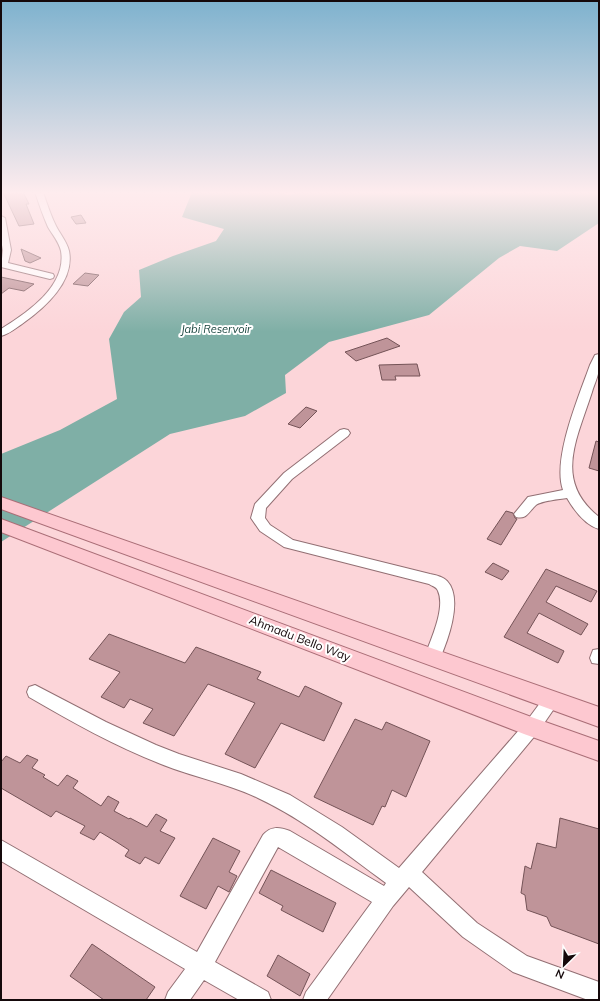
<svg xmlns="http://www.w3.org/2000/svg" width="600" height="1001" viewBox="0 0 600 1001" font-family="Mulish,sans-serif">
<rect width="100%" height="100%" fill="#fcd5d9"/>
<!-- water -->
<path fill="#7fafa6" d="M192,192H282L287,195L303,192H599V223L557,251L520,246L499,258L429,315L329,342L285,375L286,393L245,416L170,434L1,542V454L60,430L117,399L109,339L124,312L141,297L139,270L173,256L216,241L224,229L182,217Z"/>
<!-- building -->
<path fill="#bf9499" stroke="#745357" d="M3,192H23L29,204H26L34,224L19,226Z
M81,215L86,223L76,224L71,217Z
M21,249L41,258L30,263L25,261Z
M85,273L99,275L88,286L73,284Z
M1,277L34,284L24,291L9,288L1,294Z
M387,338L400,346L356,361L345,352Z
M417,364L420,376H395L396,380H382L379,365Z
M306,407L317,411L300,428L288,424Z
M596,441L599,442V471L589,468Z
M506,511L513,513L515,518L517,519L501,545L487,539Z
M493,563L509,571L502,580L485,572Z
M546,569L597,591L591,602L556,586L546,602L588,624L581,635L539,613L527,633L564,651L558,663L504,637Z
M109,634L185,663L196,647L261,672L257,679L299,697L305,686L342,703L324,741L281,723L255,768L225,754L255,703L208,684L174,736L143,723L153,709L130,699L124,708L101,697L120,672L89,659Z
M355,719L382,730L386,722L430,741L406,797L392,790L385,807L382,806L373,825L314,797Z
M27,755L38,760L32,768L45,775L43,777L58,786L67,775L78,781L73,788L101,806L108,796L119,802L114,811L129,819L130,818L147,827L156,814L167,820L160,831L175,838L159,864L145,857L140,864L125,856L129,850L115,841L100,832L94,840L80,833L85,826L56,811L51,817L1,788V762L6,756L20,763Z
M560,818L599,829V944L551,926L547,917L527,910L525,895L521,893L525,866L531,869L537,843L556,848Z
M213,838L240,851L229,872L237,876L229,892L218,886L206,909L180,896Z
M271,870L336,903L323,932L281,910L283,906L259,893Z
M92,944L155,987L146,1000H104L70,976Z
M278,955L310,974L300,996L267,976Z"/>
<g fill="none" stroke-linecap="round" stroke-linejoin="round">
<defs>
<path id="minor" d="M35,192H43C47,204 51,216 56,226C60,234 67,242 69,251C75,281 45,308 22,324C16,328 9,334 1,336V329C27,313 67,286 61,251C59,242 52,234 48,227C43,216 39,204 35,192Z
M1,216L5,218L11,250L8,263L53,274L54,276L53,278L50,279L1,267L3,250L1,240Z
M599,354C599,359 599,364 599,369C598,377 594,385 592,392C577,439 553,481 599,517V529C585,525 574,510 567,498C560,499 541,501 536,505C529,511 527,520 516,517L514,514L528,497L563,490C552,459 579,396 590,365L595,355Z
M344,429L348,430L350,433L348,436L292,479L266,508L265,518L270,525L293,540L430,574C436,575 443,577 447,581C464,599 447,643 438,663L432,665L426,663L424,658C430,642 446,608 438,591C437,587 432,586 429,584L284,547L260,531L251,518L255,504L284,473L340,430Z
M599,649V664L592,663L590,658L593,650Z
M35,685L106,722L156,745L179,754L241,774L290,795L342,827L399,868L526,722L546,695L552,693L558,695L560,700L538,732L422,872L477,923L527,956L599,982V1000H588L513,972L463,937L409,887L393,906L327,1000H303L306,992L372,902L278,847L215,962L268,992L271,1000H239L204,980L190,1000H165L168,992L185,969L1,861V840L197,952L263,835C271,826 279,827 290,831L384,886L386,883C345,853 305,820 258,798C227,783 193,777 161,764C115,746 72,722 29,697L27,692L29,687Z"/>
<path id="major" d="M1,497L599,707V727L1,509Z
M1,519L534,718L599,741V761L524,734L1,532Z"/>
</defs>
<!-- minor casing -->
<use href="#minor" stroke="#926f73" stroke-width="2"/>
<!-- major casing -->
<use href="#major" stroke="#aa6e77" stroke-width="2"/>
<!-- minor -->
<use href="#minor" fill="#fff" fill-rule="evenodd"/>
<!-- major -->
<use href="#major" fill="#fdc8d0" fill-rule="evenodd"/>
</g>
<!-- sky -->
<linearGradient id="sky" x2="0" y2="1"><stop stop-color="#7eb2ce"/><stop offset="0.58" stop-color="#feecee"/><stop offset="1" stop-color="#feecee" stop-opacity="0"/></linearGradient>
<rect width="600" height="332" fill="url(#sky)"/>
<g text-anchor="middle" dominant-baseline="central" stroke-width="4" stroke-linejoin="round" paint-order="stroke">
<!-- far-water labels -->
<g font-size="11" font-style="italic" fill="#19453e" stroke="#fff">
<text x="216" y="329">Jabi Reservoir</text>
</g>
<!-- street labels -->
<g font-size="12" fill="#15090b" stroke="#fff">
<text transform="translate(300 638) rotate(21)">Ahmadu Bello Way</text>
</g>
</g>
<!-- border -->
<rect width="600" height="1001" fill="none" stroke="#15090b" stroke-width="4"/>
<!-- north arrow -->
<g transform="translate(564 965) rotate(204)" stroke="#ffffff" stroke-width="3" paint-order="stroke">
<path d="M0-3L7 15L0 10L-7 15Z" fill="#15090b"/>
<text y="-6" font-size="11" font-weight="bold" text-anchor="middle" fill="#15090b">N</text>
</g>
</svg>
